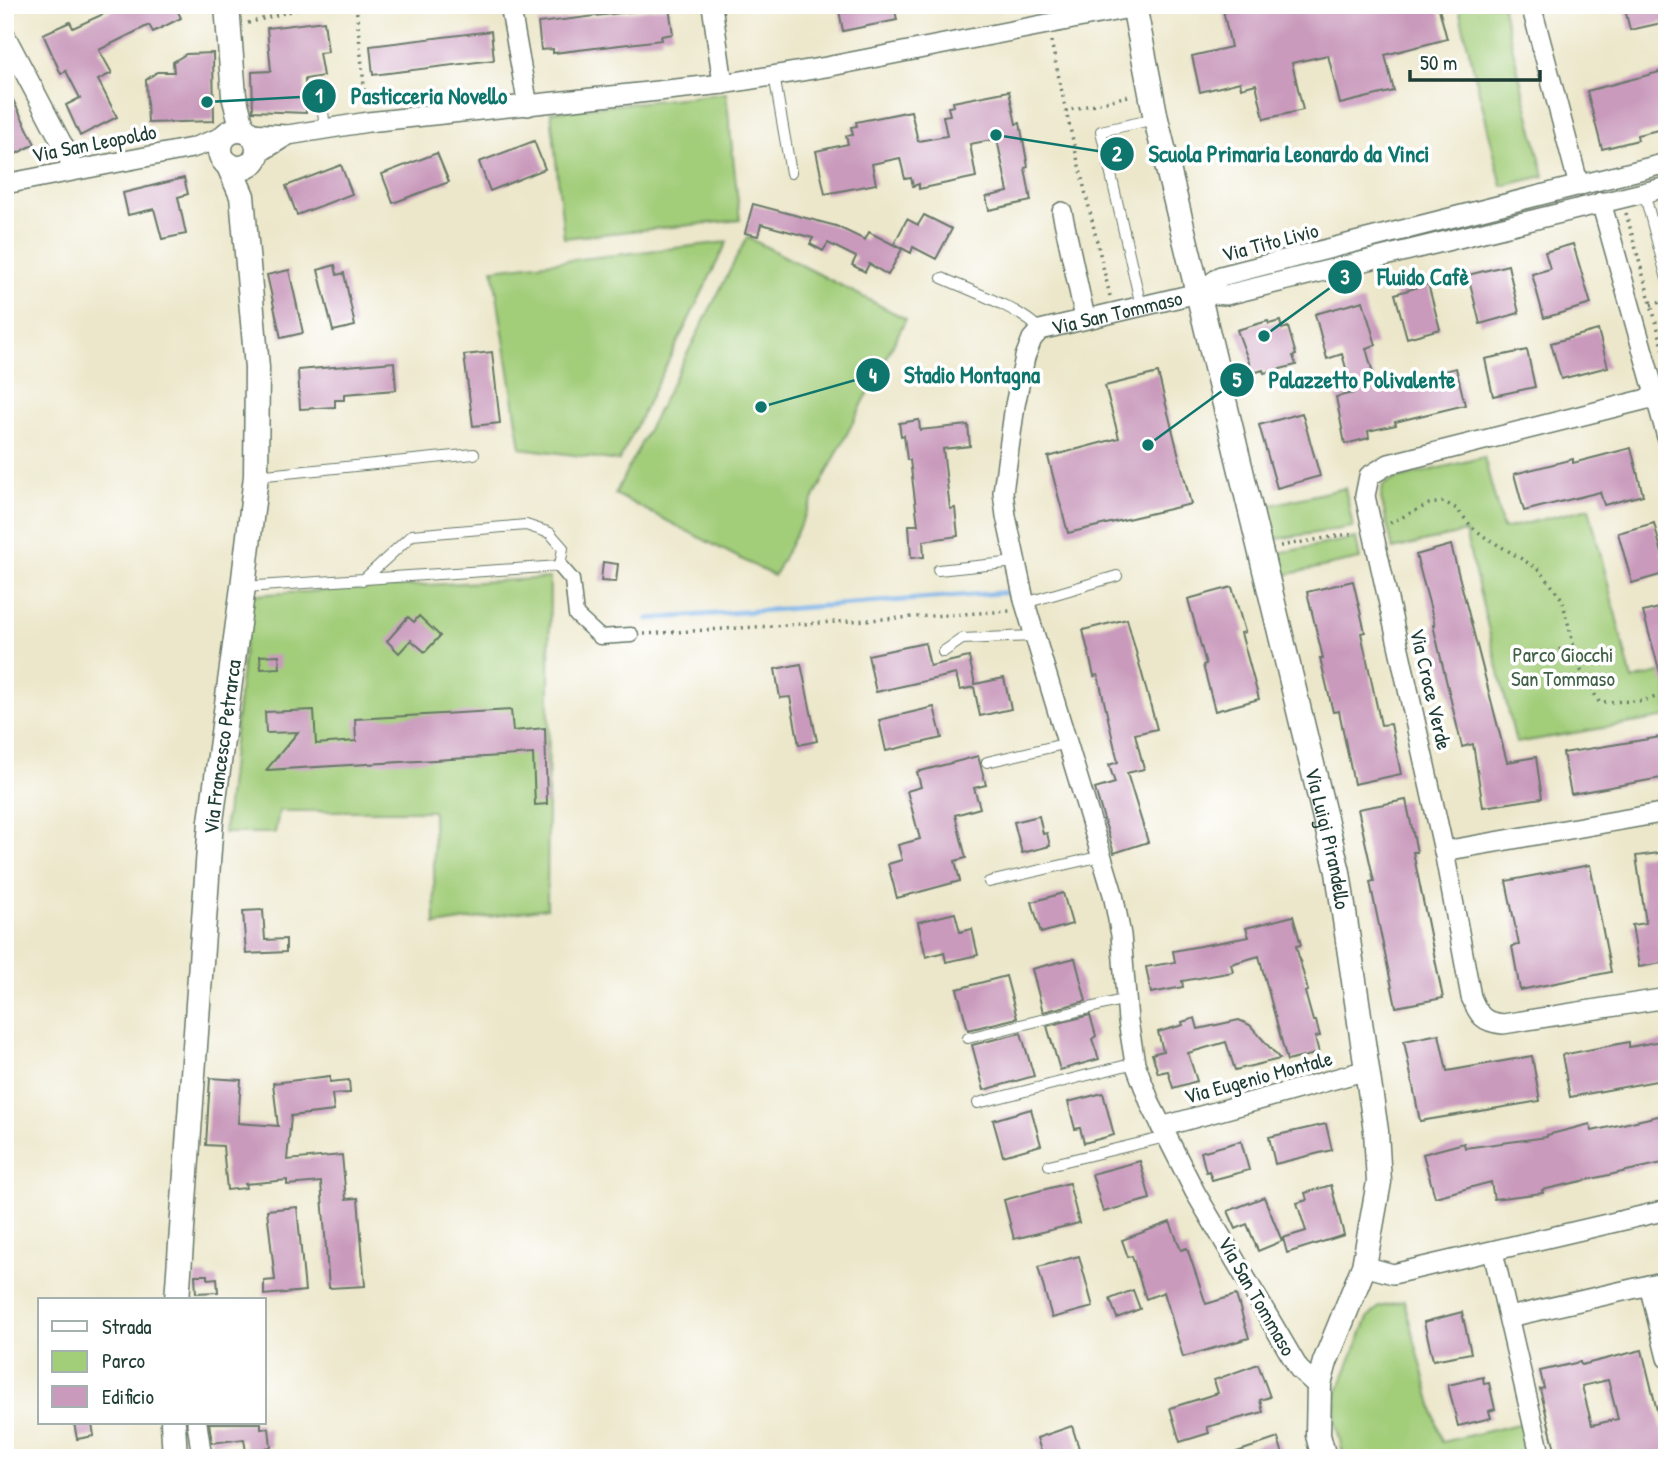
<svg xmlns="http://www.w3.org/2000/svg" width="1672" height="1463" viewBox="0 0 1672 1463" font-family="'Patrick Hand',sans-serif">
<rect width="100%" height="100%" fill="#fff"/>
<filter id="ink" filterUnits="userSpaceOnUse"><feTurbulence type="fractalNoise" baseFrequency=".0143" numOctaves="2"/><feDisplacementMap in="SourceGraphic" scale="14" xChannelSelector="R" yChannelSelector="G"/><feConvolveMatrix kernelMatrix="1 2 1 2 8 2 1 2 1" color-interpolation-filters="sRGB"/></filter>
<filter id="wash" filterUnits="userSpaceOnUse"><feTurbulence type="fractalNoise" baseFrequency=".00686" numOctaves="4" result="noise"/><feDisplacementMap in="SourceGraphic" scale="28" xChannelSelector="R" yChannelSelector="G"/><feGaussianBlur stdDeviation="1.57" result="paint"/><feColorMatrix in="noise" values="0 0 0 0 0 0 0 0 0 0 0 0 0 0 0 0 0 1.4 0 .05"/><feComposite in="paint" operator="in"/></filter>
<g filter="url(#wash)">
<rect width="100%" height="100%" fill="#ece7ca"/>
<!-- green -->
<path fill="#a2cd79" stroke="#608556" stroke-width="2" d="M1458,5H1502L1544,176L1502,186Z
M726,93L740,220L564,238L551,112Z
M747,237L906,319L774,576L615,494Z
M727,242L619,461L521,448L493,269Z
M1484,457L1503,529L1589,508L1632,680L1667,671V717L1516,743L1465,532L1393,549L1381,498L1383,485L1396,479Z
M1345,488L1353,527L1276,539L1267,506Z
M1356,538L1360,559L1284,575L1279,553Z
M550,578L547,908L435,925L433,811H279L275,833H224L250,595Z
M1404,1301L1442,1442L1522,1423L1530,1458H1344L1335,1419L1337,1393L1368,1318L1379,1307Z"/>
<g fill="none" stroke-linecap="round" stroke-linejoin="round">
<!-- stream -->
<path stroke="#73ade4" stroke-width="5" d="M648,619L1014,592"/>
</g>
<g id="blocks">
<!-- building -->
<path fill="#c99abc" fill-rule="evenodd" d="M123,5H175L181,18L153,32L149,25L99,50L112,73L98,80L117,117L80,136L66,105L80,98L66,71L61,74L43,34L70,22L73,28Z
M838,5H894L897,20L843,31Z
M1222,5H1438L1447,39L1385,55L1394,91L1340,104L1328,55L1292,63L1303,110L1264,119L1256,84L1241,88L1240,82L1200,92L1192,56L1231,47Z
M1624,5H1662L1666,22L1630,30Z
M669,7L673,34L661,36L662,40L553,53V49L541,50L538,23Z
M324,21L328,52L319,53L323,76L305,79L306,113L253,111L252,72L271,71L267,28Z
M491,31L494,60L373,75L370,46Z
M213,53L214,121L148,123L146,80L157,72H174L173,62L186,54Z
M1667,70V128L1637,135L1638,140L1602,149L1587,91Z
M5,84L35,144L14,155L12,152L5,155Z
M1009,91L1016,124L1020,123L1028,167L1025,168L1031,201L989,210L986,197L1008,192L997,139L970,144L976,177L919,189V184L913,186L911,178L905,179L900,158L872,164L876,184L825,194L816,151L848,144L846,136L853,135L851,127L857,126L856,122L911,111L918,141L947,136L943,116L950,115L948,107L954,106L953,102Z
M534,141L545,169L490,191L479,162Z
M437,153L449,182L393,203L382,174Z
M341,165L352,194L297,215L286,186Z
M184,178L188,194L178,197L186,234L162,239L154,209L128,215L123,193Z
M753,204L836,226L865,240L869,232L902,249L888,275L869,264L865,272L852,265L856,257L828,243L823,251L810,244L813,238L761,224L758,236L745,233Z
M924,215L952,229L936,259L913,247L911,253L894,244L907,219L918,225Z
M1573,244L1591,304L1544,318L1532,274L1550,269L1545,252Z
M335,265L337,275L344,273L355,326L333,331L318,270Z
M1508,265L1519,313L1480,324L1468,275Z
M289,270L303,333L281,338L267,275Z
M1428,284L1440,329L1407,338L1395,294Z
M1363,301L1376,345L1366,348L1377,388L1456,368L1465,405L1395,422L1396,425L1368,431L1369,438L1345,444L1336,397L1353,393L1342,354L1327,359L1315,314Z
M1268,321L1269,324L1280,321L1282,329L1288,327L1296,355L1293,356L1296,365L1264,373L1263,370L1253,373L1237,330Z
M1598,330L1608,367L1561,379L1551,343Z
M1527,350L1535,387L1493,396L1485,359Z
M492,352L500,423L473,426L464,355Z
M394,362L396,390L344,394V400H335V407L300,409L298,370Z
M1158,373L1191,504L1068,533L1048,457L1119,438L1105,386Z
M1302,413L1320,476L1277,488L1259,425Z
M919,420L920,430L968,425L970,446L943,449L950,509L955,508L958,536L923,541L924,557L911,558L909,525H918L910,460H907L904,435L901,436L899,423Z
M1631,448L1643,495L1604,505L1600,492L1524,511L1514,474L1573,459V463Z
M1654,523L1667,573L1632,583L1618,533Z
M1451,545L1507,762L1536,757L1542,798L1483,807L1473,744L1462,747L1433,625H1435L1416,555Z
M603,562L618,564L616,582L601,581Z
M1353,581L1365,632L1361,633L1381,725L1391,724L1401,774L1354,784L1339,711L1333,712L1320,658H1323L1307,592Z
M1232,587L1245,632L1241,633L1259,699L1215,711L1203,665L1206,664L1188,599Z
M1667,606V682L1663,683L1643,612Z
M419,616L440,636L425,652L411,640L399,653L387,641L408,617L414,622Z
M1127,619L1157,729L1135,734L1144,769L1127,773L1148,842L1114,853L1095,789L1115,783L1109,765L1118,762L1098,675L1094,676L1083,630Z
M925,643L930,666L969,657L975,684L1004,678L1011,709L980,716L974,687L960,690L956,674L876,692L868,655Z
M279,655L280,668L261,669L260,656Z
M801,664L817,741L799,745L790,697L780,698L775,669Z
M934,707L942,738L886,751L879,720Z
M314,710L316,744L356,741L355,719L511,710L513,731L545,728L547,804L535,805L533,754L266,770L298,732L266,733L265,712Z
M1667,736V777L1571,794L1563,753Z
M978,756L986,785L974,788L980,808L955,815L966,858L955,861L960,881L897,898L888,864L902,860L898,845L920,839L907,791L921,787L917,772Z
M1406,800L1417,852H1413L1443,998L1396,1007L1370,882L1374,881L1358,809Z
M1039,816L1043,834L1047,833L1050,846L1022,853L1014,822Z
M1667,852V962L1639,967L1632,925L1646,923L1636,856Z
M1590,865L1611,972L1520,990L1512,946L1519,945L1506,881Z
M1063,893L1072,924L1041,933L1032,902Z
M263,910L265,940L286,939V952L246,954L243,911Z
M955,913L960,932L972,929L978,955L946,962L944,952L926,957L918,922Z
M1293,916L1301,945L1296,946L1308,991L1305,992L1313,1021H1316L1320,1036L1315,1037L1319,1053L1287,1061L1259,956L1231,964L1233,972L1182,981L1183,987L1151,993L1146,967L1175,962L1173,951L1249,937L1246,928Z
M1075,958L1086,1001L1043,1012L1032,969Z
M1006,976L1017,1018L968,1030L957,989Z
M1090,1015L1096,1036L1092,1039L1099,1059L1060,1070L1047,1026Z
M1195,1018L1198,1029L1239,1020L1250,1025L1280,1059L1235,1070L1226,1042L1188,1053L1197,1081L1173,1088L1168,1071L1158,1073L1152,1054L1163,1051L1158,1032L1183,1025L1182,1022Z
M1021,1033L1034,1076L984,1090L972,1045Z
M1439,1034L1447,1071L1532,1056L1540,1101L1420,1121L1404,1041Z
M1667,1040V1079L1570,1097L1562,1055L1629,1042V1047Z
M330,1076V1082L349,1080L350,1093L332,1094L334,1111L291,1116L287,1160L342,1155L346,1199L358,1198L365,1286L329,1288L321,1182L287,1185V1180L245,1184L246,1188L227,1190L223,1146L206,1145L210,1078L241,1080L238,1123L278,1126L273,1083Z
M1103,1093L1114,1135L1084,1143L1080,1128L1075,1129L1068,1102Z
M1031,1109L1041,1145L1003,1156L993,1120Z
M1667,1114V1162L1542,1190L1543,1193L1494,1199L1491,1182L1435,1197L1423,1154L1464,1143L1465,1148L1547,1137V1135L1590,1124L1592,1131Z
M1326,1124L1332,1150L1275,1164L1269,1137Z
M1241,1141L1249,1170L1212,1180L1209,1171L1206,1172L1201,1152Z
M1140,1161L1150,1199L1103,1212L1092,1174Z
M1069,1183L1079,1223L1014,1239L1004,1200Z
M1331,1185L1344,1235L1287,1253L1283,1238L1306,1231L1297,1203L1307,1200L1305,1193Z
M1264,1197L1282,1241L1258,1251L1247,1224L1236,1229L1228,1211Z
M297,1207L305,1291L264,1295V1281L275,1280L267,1210Z
M1170,1222L1181,1250L1187,1248L1206,1304L1236,1295L1249,1338L1183,1357L1164,1292L1146,1299L1132,1256L1128,1257L1122,1240Z
M1079,1256L1093,1307L1052,1318L1038,1267Z
M195,1275H208V1279L217,1278L218,1292L196,1293Z
M1133,1290L1140,1309L1117,1318L1110,1299Z
M1462,1312L1471,1353L1433,1360L1424,1322Z
M1642,1350L1667,1451L1638,1458H1557L1540,1389L1544,1388L1540,1371L1580,1362L1581,1365ZM1608,1380L1618,1419L1592,1425L1582,1386Z
M1258,1364L1270,1397L1260,1400L1263,1412L1207,1427L1209,1433L1180,1442L1170,1408L1218,1393L1214,1380Z
M1483,1377L1484,1384L1489,1383L1495,1409L1489,1411L1491,1418L1458,1426L1448,1385Z
M74,1423H92L94,1436L77,1439Z
M209,1423H261V1429L269,1428L271,1447L265,1448L267,1458H247L244,1439L212,1443Z
M1072,1426L1082,1458H1043L1037,1438Z
M1278,1438L1284,1458H1228V1455Z"/>
</g>
</g>
<g filter="url(#ink)">
<use href="#blocks" fill-opacity="0" stroke="#677868" stroke-width="2"/>
<g fill="none" stroke-linecap="round" stroke-linejoin="round">
<defs>
<path id="service" d="M774,75L791,173
M320,87L325,128
M1644,192L1667,279
M942,278C969,290 1022,309 1040,330
M1141,306L1101,131L1155,119
M256,476L474,454
M938,570L1016,562
M244,587L560,566L563,548L550,533L526,525L412,535L363,580
M1025,603L1117,576
M943,652L962,639L1035,636
M987,762L1068,743
M989,882L1102,856
M968,1038L1126,999
M978,1103L1135,1063
M1049,1165L1166,1137"/>
<path id="pedestrian" d="M560,566L572,580L576,615L600,637L631,635"/>
<g id="minor">
<path d="M510,5L528,106"/>
<path d="M712,5L723,84"/>
<path d="M1531,5L1579,186"/>
<path d="M5,35L68,155L72,170"/>
<path d="M249,133L288,135L368,122L723,84L826,67L1135,7"/>
<path d="M257,154L288,135"/>
<path d="M5,184L192,148L225,136"/>
<path d="M1601,202L1667,437"/>
<path d="M1062,212L1085,318"/>
<path d="M1198,293L1221,276L1667,163"/>
<path d="M1655,397L1389,464L1369,476L1365,496L1444,851L1471,997C1479,1016 1483,1022 1503,1024L1667,998"/>
<path d="M1444,851L1667,812"/>
<path d="M1161,1127L1367,1070"/>
<path d="M1493,1252L1541,1458"/>
<path d="M1364,1266L1393,1274L1667,1210"/>
<path d="M1649,1285L1667,1358"/>
<path d="M1509,1317L1667,1281"/>
<path id="s1" d="M1319,1384L1312,1381L1299,1369L1195,1192L1151,1105L1135,1063L1128,1021L1121,935L1113,894L1024,600L1006,516L1003,492L1015,405L1025,357L1032,339L1040,330L1198,293L1226,295L1667,187"/>
<path d="M197,1423L202,1458"/>
</g>
<g id="tertiary">
<path d="M227,5L234,96L243,130"/>
<path id="s2" d="M1134,5L1156,119L1338,872L1376,1131L1379,1182L1364,1266L1325,1362L1319,1384L1318,1435L1324,1458"/>
<circle cx="239" cy="149" r="19"/>
<path id="s3" d="M177,1300L211,821L243,587L256,476L257,368L242,196L228,164"/>
<path d="M173,1423L175,1458"/>
</g>
</defs>
<!-- service casing -->
<use href="#service" stroke="#677868" stroke-width="12"/>
<!-- pedestrian casing -->
<use href="#pedestrian" stroke="#677868" stroke-width="17"/>
<!-- minor casing -->
<use href="#minor" stroke="#677868" stroke-width="22"/>
<!-- tertiary casing -->
<use href="#tertiary" stroke="#677868" stroke-width="27"/>
<!-- path -->
<path stroke="#677868" stroke-width="3.5" stroke-dasharray="2 5" stroke-linecap="butt" d="M356,5L366,106
M248,23L313,5
M1051,41L1066,111
M1626,213L1667,362
M1110,296L1066,111L1132,95
M1651,305L1667,300
M1390,523L1429,504L1444,502L1457,509L1472,527L1485,537L1540,570L1562,599L1579,667L1599,702L1642,701L1667,694
M1280,546L1355,533
M644,634L1010,611
M1518,660L1573,646"/>
<!-- service -->
<use href="#service" stroke="#fff" stroke-width="10"/>
<!-- pedestrian -->
<use href="#pedestrian" stroke="#fff" stroke-width="14"/>
<!-- minor -->
<use href="#minor" stroke="#fff" stroke-width="19"/>
<!-- tertiary -->
<use href="#tertiary" stroke="#fff" stroke-width="24"/>
</g>
</g>
<g text-anchor="middle" dominant-baseline="central" stroke-width="7" stroke-linejoin="round" paint-order="stroke">
<!-- street labels -->
<g font-size="21" fill="#1f3d34" stroke="#fff">
<text transform="translate(94 143) rotate(-11)">Via San Leopoldo</text>
<text transform="translate(1270 242) rotate(-15)">Via Tito Livio</text>
<text stroke="none"><textPath href="#s1" startOffset="1208">Via San Tommaso</textPath></text>
<text transform="translate(1431 689) rotate(77)">Via Croce Verde</text>
<text stroke="none"><textPath href="#s3" startOffset="555">Via Francesco Petrarca</textPath></text>
<text stroke="none"><textPath href="#s2" startOffset="856">Via Luigi Pirandello</textPath></text>
<text transform="translate(1258 1077) rotate(-15)">Via Eugenio Montale</text>
<text transform="translate(1257 1296) rotate(60)">Via San Tommaso</text>
</g>
<!-- park labels -->
<g font-size="21" fill="#406145" stroke="#fff">
<text x="1563" y="654">Parco Giocchi<tspan x="1563" dy="24">San Tommaso</tspan></text>
</g>
</g>
<!-- callouts -->
<path fill="none" stroke="#0f766e" stroke-width="2.5" d="M207 102L319 96M996 135L1117 154M1264 336L1345 277M761 407L873 375M1148 445L1237 380"/>
<g fill="#0f766e" stroke="#fff" stroke-width="2.5">
<circle cx="207" cy="102" r="7"/>
<circle cx="996" cy="135" r="7"/>
<circle cx="1264" cy="336" r="7"/>
<circle cx="761" cy="407" r="7"/>
<circle cx="1148" cy="445" r="7"/>
<circle cx="319" cy="96" r="18"/>
<circle cx="1117" cy="154" r="18"/>
<circle cx="1345" cy="277" r="18"/>
<circle cx="873" cy="375" r="18"/>
<circle cx="1237" cy="380" r="18"/>
</g>
<g font-size="21" text-anchor="middle" font-weight="bold" fill="#fff">
<text x="319" y="103">1</text>
<text x="1117" y="161">2</text>
<text x="1345" y="284">3</text>
<text x="873" y="383">4</text>
<text x="1237" y="387">5</text>
</g>
<g font-size="23" text-anchor="middle" font-weight="bold" fill="#0f766e" stroke="#fff" stroke-width="7" stroke-linejoin="round" paint-order="stroke">
<text x="429" y="104">Pasticceria Novello</text>
<text x="1289" y="162">Scuola Primaria Leonardo da Vinci</text>
<text x="1423" y="285">Fluido Cafè</text>
<text x="972" y="383">Stadio Montagna</text>
<text x="1362" y="388">Palazzetto Polivalente</text>
</g>
<!-- margin -->
<rect width="1672" height="1463" fill="none" stroke="#fff" stroke-width="28"/>
<!-- legend -->
<rect x="38" y="1298" width="228" height="126" fill="#ffffff" stroke="#a5b1ae" stroke-width="2"/>
<rect x="52" y="1321" width="35" height="10" fill="#ffffff" stroke="#a5b1ae" stroke-width="2"/>
<text x="102" y="1334" font-size="21" fill="#1f3d34">Strada</text>
<rect x="52" y="1351" width="35" height="21" fill="#a2cd79" stroke="#a5b1ae" stroke-width="2"/>
<text x="102" y="1368" font-size="21" fill="#1f3d34">Parco</text>
<rect x="52" y="1386" width="35" height="21" fill="#c99abc" stroke="#a5b1ae" stroke-width="2"/>
<text x="102" y="1404" font-size="21" fill="#1f3d34">Edificio</text>
<!-- scale -->
<path d="M1410 70v10h130v-10" fill="none" stroke="#1f3d34" stroke-width="3.5"/>
<text x="1420" y="70" font-size="21" fill="#1f3d34" stroke="#ffffff" stroke-width="5" paint-order="stroke">50 m</text>
</svg>
